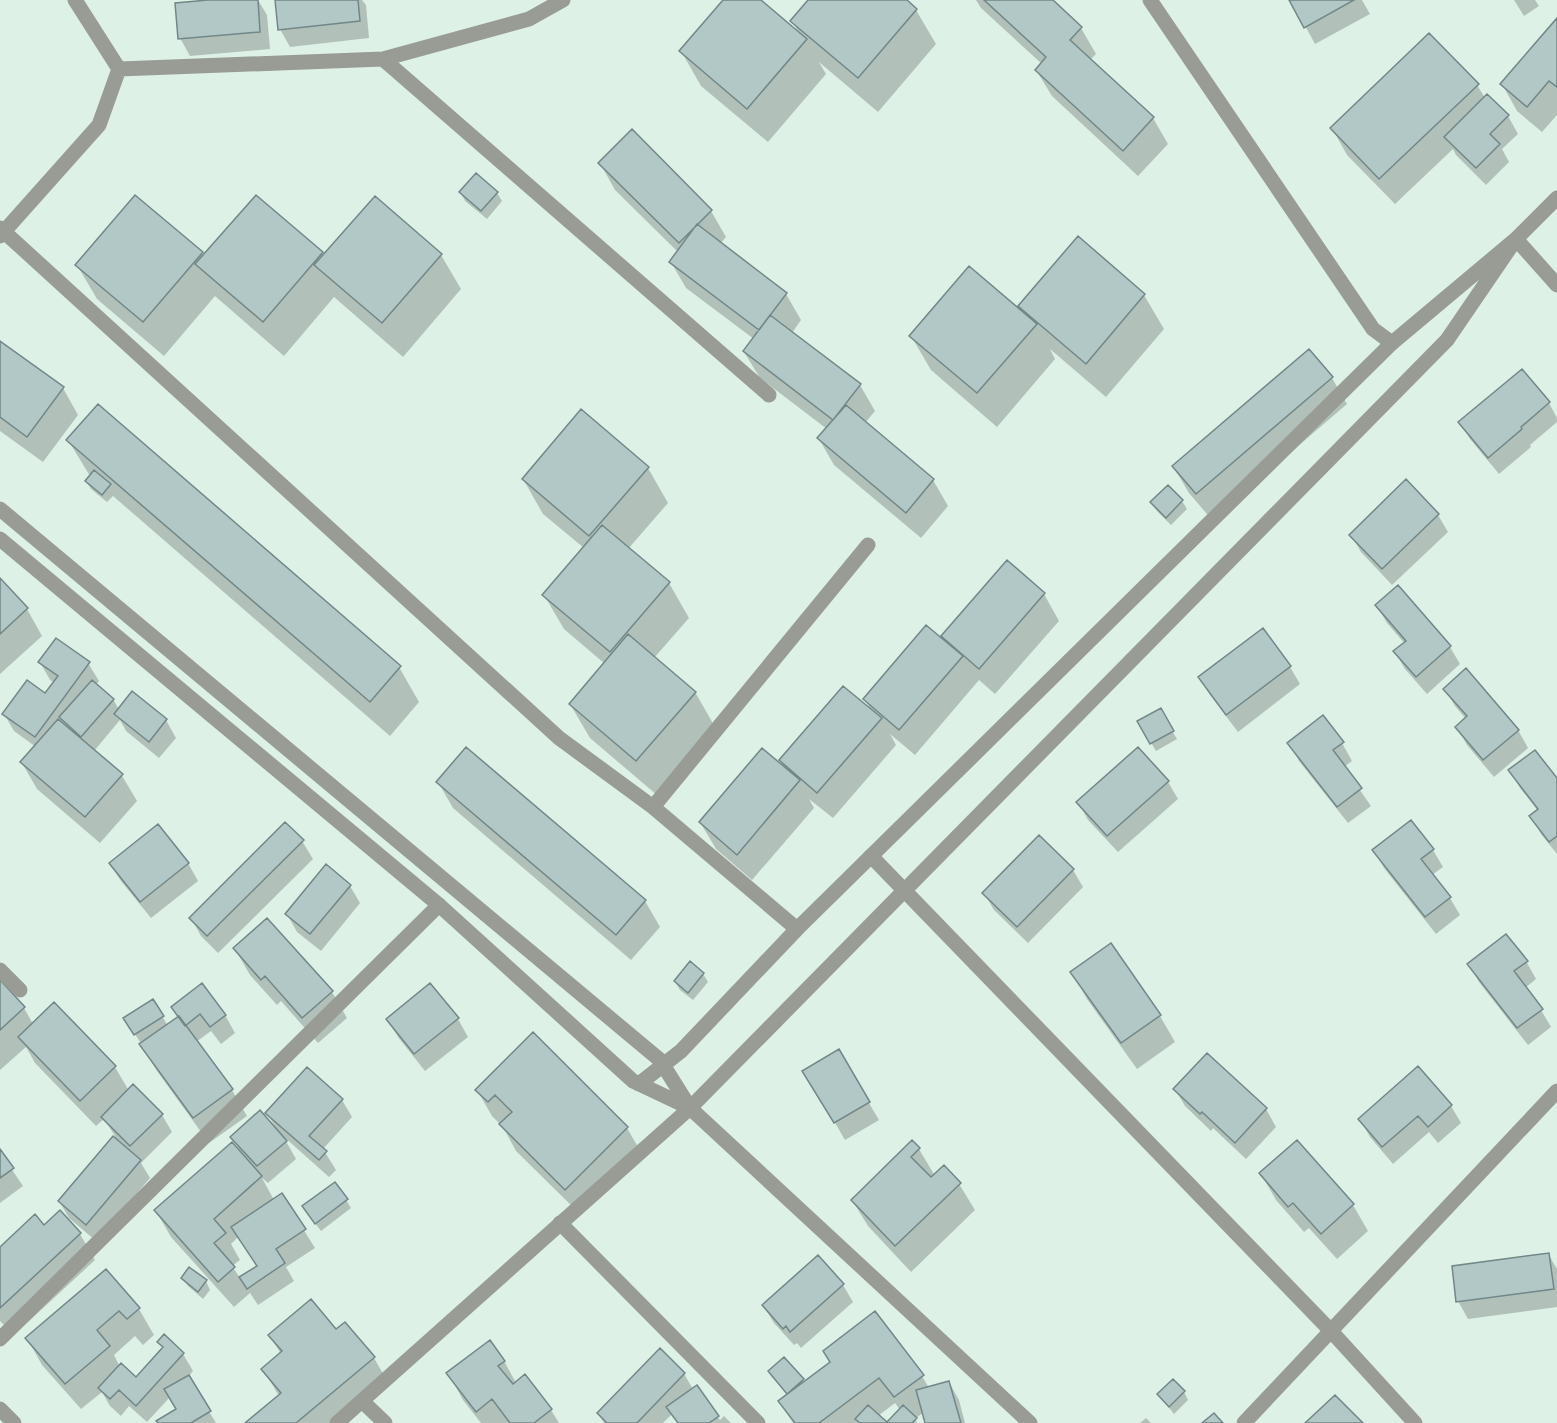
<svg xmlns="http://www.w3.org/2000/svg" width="1557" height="1423" viewBox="0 0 1557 1423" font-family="'Titillium Web',sans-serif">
<rect width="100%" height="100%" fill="#def1e7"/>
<!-- shadow -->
<path fill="#0003" fill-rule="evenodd" d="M225,0H258L267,15L270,49L190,56L180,38Z
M277,0H362L366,5L369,38L290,47L280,29Z
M725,0H759L799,33L792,21L810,0H905L916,10L936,44L878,112L819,62L826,74L768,142L701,86L681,51Z
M976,0H1050L1081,28L1096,54L1090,60L1153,118L1168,144L1138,176L1052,96L1036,70L1042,64L981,8Z
M1291,0H1362L1370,14L1315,44Z
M1514,0H1535L1539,6L1524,16Z
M1557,21V115L1542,132L1517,111L1502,84Z
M1477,85L1485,98L1508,116L1518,134L1502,149L1509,162L1486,185L1456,155L1453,149L1395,204L1347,155L1332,128Z
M632,131L711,211L726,237L720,244L786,294L801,320L792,333L860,385L875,411L865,423L933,480L948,506L921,538L834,465L819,439L827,429L760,378L744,352L754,339L686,288L671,262L678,252L615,190L600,163Z
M461,193H497L502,201L487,219L465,201Z
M135,197L204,257L322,253L324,257L441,255L461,289L403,357L334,297L284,356L215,296L164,356L97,299L77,265Z
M1078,238L1144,295L1164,329L1106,397L1050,349L1055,359L997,427L931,370L911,336L1026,316L1020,306Z
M0,343L63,388L78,415L43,462L0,431Z
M1309,351L1332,378L1347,404L1212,520L1189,493L1173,466Z
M1549,403L1557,418V422L1530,445L1531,447L1499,474L1470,439L1460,422Z
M68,440L399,667L419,702L390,736L113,496L107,502L91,489L86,481L90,476Z
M648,468L668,503L628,549L669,583L689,618L654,658L695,692L715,727L657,795L590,738L570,704L605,664L564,629L544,595L584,548L543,514L523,479Z
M1182,501L1187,509L1171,525L1157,511L1152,503Z
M1438,515L1448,532L1392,585L1361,552L1351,535Z
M1007,562L1044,594L1059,621L995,694L979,680L915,755L890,734L896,745L833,818L809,799L814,808L752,880L716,849L700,822L786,770L781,761L871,710L865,699L940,639Z
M0,580L27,609L42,636L0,674Z
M1398,587L1450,647L1460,664L1427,694L1405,669L1395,652L1405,644L1387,623L1377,606Z
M40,662L88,663L99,681L96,685L113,699L119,710L166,720L176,738L159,758L126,731L120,720L94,751L121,774L137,801L100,843L37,789L22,763L36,747L14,731L4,714L46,696L55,683L50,680Z
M1290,667L1300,684L1238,732L1210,695L1200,678Z
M1445,689L1518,730L1528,748L1494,777L1467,745L1457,727L1466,719L1455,706Z
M1160,711L1177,739L1156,751L1139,722Z
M1323,717L1342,743L1352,761L1344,767L1371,806L1348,823L1299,761L1289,743Z
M1510,770L1557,781V854L1541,834L1531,816L1538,811L1520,788Z
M438,782L645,901L660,927L631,960L453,808Z
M1168,782L1178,799L1118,852L1088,820L1078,802Z
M302,841L313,859L218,953L201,936L191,918Z
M1433,850L1443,867L1432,875L1450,898L1460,915L1436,934L1384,868L1374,851Z
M188,863L198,881L151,918L121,881L110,864Z
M1073,870L1083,887L1028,943L994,910L984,893Z
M350,886L360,903L321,951L297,932L287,914Z
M1110,945L1160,1016L1175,1042L1137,1069L1087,999L1072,972Z
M235,949L332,992L347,1018L318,1043L281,1001L277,1005L250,975Z
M1526,961L1536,979L1525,988L1541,1010L1551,1027L1528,1045L1479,982L1469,964Z
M703,974L708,982L693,1000L680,990L675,982Z
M0,982L24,1008L33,1024L54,1004L115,1067L129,1091L162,1115L172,1132L141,1163L150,1178L96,1241L69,1218L59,1201L115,1136L104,1119L96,1126L35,1063L26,1047L0,1070Z
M430,985L458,1019L468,1037L425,1071L398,1037L388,1020Z
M153,1001L168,1026L179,1018L173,1008L225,1015L235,1033L221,1044L211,1031L196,1042L232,1090L247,1116L209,1143L157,1071L141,1045L148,1040L147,1038L140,1042L125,1018Z
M533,1034L627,1128L642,1154L581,1215L516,1151L503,1127L492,1116L477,1090Z
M838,1051L879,1120L845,1140L805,1071Z
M1207,1055L1266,1109L1276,1127L1246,1159L1213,1128L1211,1131L1185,1106L1175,1089Z
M342,1100L352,1117L323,1149L336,1170L329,1177L283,1136L296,1159L268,1183L262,1178L274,1200L282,1195L315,1248L286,1267L294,1281L258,1305L250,1293L234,1307L171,1237L156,1211L240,1151L232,1137L276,1128L267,1113ZM238,1237L257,1267L240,1278L232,1266L240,1260L231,1244Z
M1451,1106L1461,1123L1438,1143L1429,1132L1393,1164L1370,1137L1360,1119Z
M912,1142L919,1149L935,1176L959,1184L975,1210L911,1272L868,1226L852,1200Z
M0,1152L23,1186L0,1203Z
M1261,1174L1353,1205L1368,1231L1337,1259L1309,1228L1304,1232L1276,1200Z
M346,1200L351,1208L321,1231L309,1215Z
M44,1227L80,1234L95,1260L14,1335L0,1321V1249Z
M1549,1255L1557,1269V1307L1468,1319L1458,1301Z
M105,1271L139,1309L154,1335L143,1345L135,1336L114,1355L120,1367L136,1379L163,1349L159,1342L183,1354L193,1371L188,1377L216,1423H159L178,1410L170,1397L147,1422L129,1406L121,1416L110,1406L102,1392L81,1409L42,1365L27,1338Z
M183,1278L206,1281L210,1290L203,1299L188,1286Z
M843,1285L853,1302L801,1348L797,1343L794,1345L774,1323L763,1305Z
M336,1331L374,1358L389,1384L342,1423H247L279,1396L263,1369L281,1354L270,1336Z
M504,1361L516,1383L551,1410L559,1423H481L463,1400L448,1373Z
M831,1363L922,1376L929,1388L949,1382L959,1400L965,1423H927L924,1412L915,1419L917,1423H888L900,1410L895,1403L878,1416L886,1423H793L780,1402L788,1396L770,1372L802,1380L804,1383Z
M684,1374L693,1389L720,1420L724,1416L731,1423H677L672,1414L663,1423H604L599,1414Z
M1184,1392L1188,1400L1174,1414L1159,1395Z
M1146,1418L1151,1423H1140Z"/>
<!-- building -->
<path fill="#b1c8c7" stroke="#728787" stroke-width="1.5" d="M208,0H258L260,32L178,39L175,3Z
M275,0H358L360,21L278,30Z
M723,0H761L807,39L747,109L679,51Z
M808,0H907L917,9L858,78L790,21Z
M984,0H1053L1082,27L1070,40L1154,117L1123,151L1035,70L1046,57Z
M1289,0H1354L1304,28Z
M1557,18V87L1549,81L1527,107L1500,84Z
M1429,33L1479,84L1379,179L1330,128Z
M1487,94L1509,115L1490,134L1500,144L1476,168L1444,137Z
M632,129L712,210L679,243L598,163Z
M476,173L498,192L481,211L459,192Z
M135,195L203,252L143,322L75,265Z
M256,195L323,252L263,322L195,264Z
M375,196L442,254L382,323L314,265Z
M697,224L787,293L759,330L669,262Z
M1078,236L1145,294L1086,364L1018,306Z
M969,266L1037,324L977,393L909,336Z
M770,315L861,384L833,420L743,351Z
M0,341L64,387L27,437L0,417Z
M1309,349L1333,377L1196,494L1172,466Z
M1522,369L1550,402L1521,427L1522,429L1488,458L1458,422Z
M98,404L401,666L370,702L66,440Z
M846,405L934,479L906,513L817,438Z
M581,409L649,467L589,536L522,479Z
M94,470L111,484L102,495L85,481Z
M1406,479L1439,514L1382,569L1349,535Z
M1168,485L1183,500L1166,518L1150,502Z
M602,525L670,582L610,652L542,595Z
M1007,560L1045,593L979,669L941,636Z
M0,578L28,608L0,634Z
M1398,585L1451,646L1416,677L1393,651L1406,641L1375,605Z
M926,625L963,656L899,730L863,699Z
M1263,628L1291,666L1226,715L1198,677Z
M628,634L696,692L636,761L569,704Z
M56,638L90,662L35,737L2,714L27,680L45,693L58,676L38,662Z
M1466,668L1519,730L1483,760L1455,727L1467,716L1443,689Z
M92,680L114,699L81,737L59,717Z
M843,686L882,718L817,793L779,760Z
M132,691L167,719L149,742L114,714Z
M1161,708L1174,731L1150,744L1137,721Z
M1323,715L1344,742L1333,750L1362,788L1337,807L1287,743Z
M58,719L123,774L85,817L20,762Z
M466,747L646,900L616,935L436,782Z
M1138,747L1169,781L1107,836L1076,802Z
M762,748L800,780L737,855L699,822Z
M1535,750L1557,778V836L1549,842L1529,816L1538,809L1508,770Z
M1411,820L1434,849L1421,859L1451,897L1425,917L1372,850Z
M285,822L304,840L207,936L189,918Z
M158,824L189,863L140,902L109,863Z
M1039,835L1074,869L1017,927L982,893Z
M326,864L351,885L310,934L285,914Z
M267,918L333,991L302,1018L265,976L261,980L233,948Z
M1506,934L1528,961L1514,971L1543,1009L1517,1028L1467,964Z
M1111,943L1161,1015L1121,1043L1070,972Z
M690,961L704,973L688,993L674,981Z
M0,980L25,1007L0,1030Z
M202,983L226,1015L210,1027L200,1014L185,1026L171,1007Z
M430,983L459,1018L414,1054L386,1019Z
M153,999L164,1016L134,1035L123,1018Z
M54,1002L116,1066L80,1101L18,1037Z
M179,1016L233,1089L193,1118L139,1044Z
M533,1032L628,1127L565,1190L499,1124L512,1112L495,1095L488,1102L475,1090Z
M839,1049L870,1102L834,1123L802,1071Z
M1207,1053L1267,1108L1235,1143L1202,1112L1200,1114L1173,1089Z
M1418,1066L1452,1105L1428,1127L1418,1116L1382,1147L1358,1119Z
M307,1067L343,1099L309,1136L327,1151L319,1160L265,1113Z
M133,1084L163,1114L130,1146L101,1117Z
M260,1110L287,1141L257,1166L230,1137Z
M113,1136L141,1160L86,1225L58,1201Z
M912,1140L920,1148L911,1157L931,1177L944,1165L961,1183L895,1246L851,1200Z
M1297,1140L1354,1204L1321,1234L1293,1203L1288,1207L1259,1173Z
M232,1142L262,1176L214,1219L226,1233L214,1243L235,1267L218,1282L154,1210Z
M0,1149L14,1168L0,1178Z
M335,1182L348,1199L315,1224L302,1206Z
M282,1193L306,1229L276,1249L285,1263L247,1289L239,1277L257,1266L231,1227Z
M60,1210L81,1233L0,1308V1247L35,1214L44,1225Z
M1549,1253L1554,1289L1456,1302L1452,1266Z
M818,1255L844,1284L790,1332L786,1326L783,1329L762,1305Z
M189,1267L207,1280L198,1292L181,1278Z
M106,1269L140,1308L127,1319L119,1311L97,1330L110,1346L65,1384L25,1338Z
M311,1299L336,1329L345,1322L375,1357L296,1423H245L281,1393L261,1369L282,1351L268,1335Z
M875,1311L924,1375L894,1397L879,1378L819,1423H795L778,1401L830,1362L823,1351Z
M164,1334L184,1353L136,1406L119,1390L110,1399L98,1388L121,1363L136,1377L163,1347L157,1342Z
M490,1340L505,1361L498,1366L513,1384L525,1374L552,1409L534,1423H510L492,1399L476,1412L446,1373Z
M660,1348L685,1373L637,1423H607L597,1413Z
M784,1357L804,1379L787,1394L768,1371Z
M189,1375L211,1411L191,1423H158L156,1421L176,1409L164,1389Z
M1173,1379L1185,1391L1169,1407L1157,1394Z
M949,1381L961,1423H925L916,1390Z
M697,1385L719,1416L709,1423H678L666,1407Z
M1335,1395L1363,1423H1305Z
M868,1405L887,1422L903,1405L917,1418L912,1423H860L855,1419Z
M1214,1413L1223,1423H1202Z"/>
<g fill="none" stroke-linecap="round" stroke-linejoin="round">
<!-- minor -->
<path stroke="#989c95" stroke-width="15" d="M75,0L119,69
M1150,0L1373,329L1392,343
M383,59L769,395
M119,69L383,59L529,19L563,0
M0,228L559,738L653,807L797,929
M0,236L99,125L119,69
M1516,239L1557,285
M653,807L868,545
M871,856L1331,1331L1415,1423
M0,970L20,990
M690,1108L1030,1423
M560,1223L758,1423
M0,1339L439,905
M362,1401L385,1423
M0,1409L14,1423
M1244,1423L1557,1091"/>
<!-- tertiary -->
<path stroke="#989c95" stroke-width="15" d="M0,509L660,1060L690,1108L633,1081L439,905L0,539
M639,1084L681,1051L797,929L1392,343L1516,239L1557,198
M337,1423L690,1108L1447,340L1516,239"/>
</g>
</svg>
